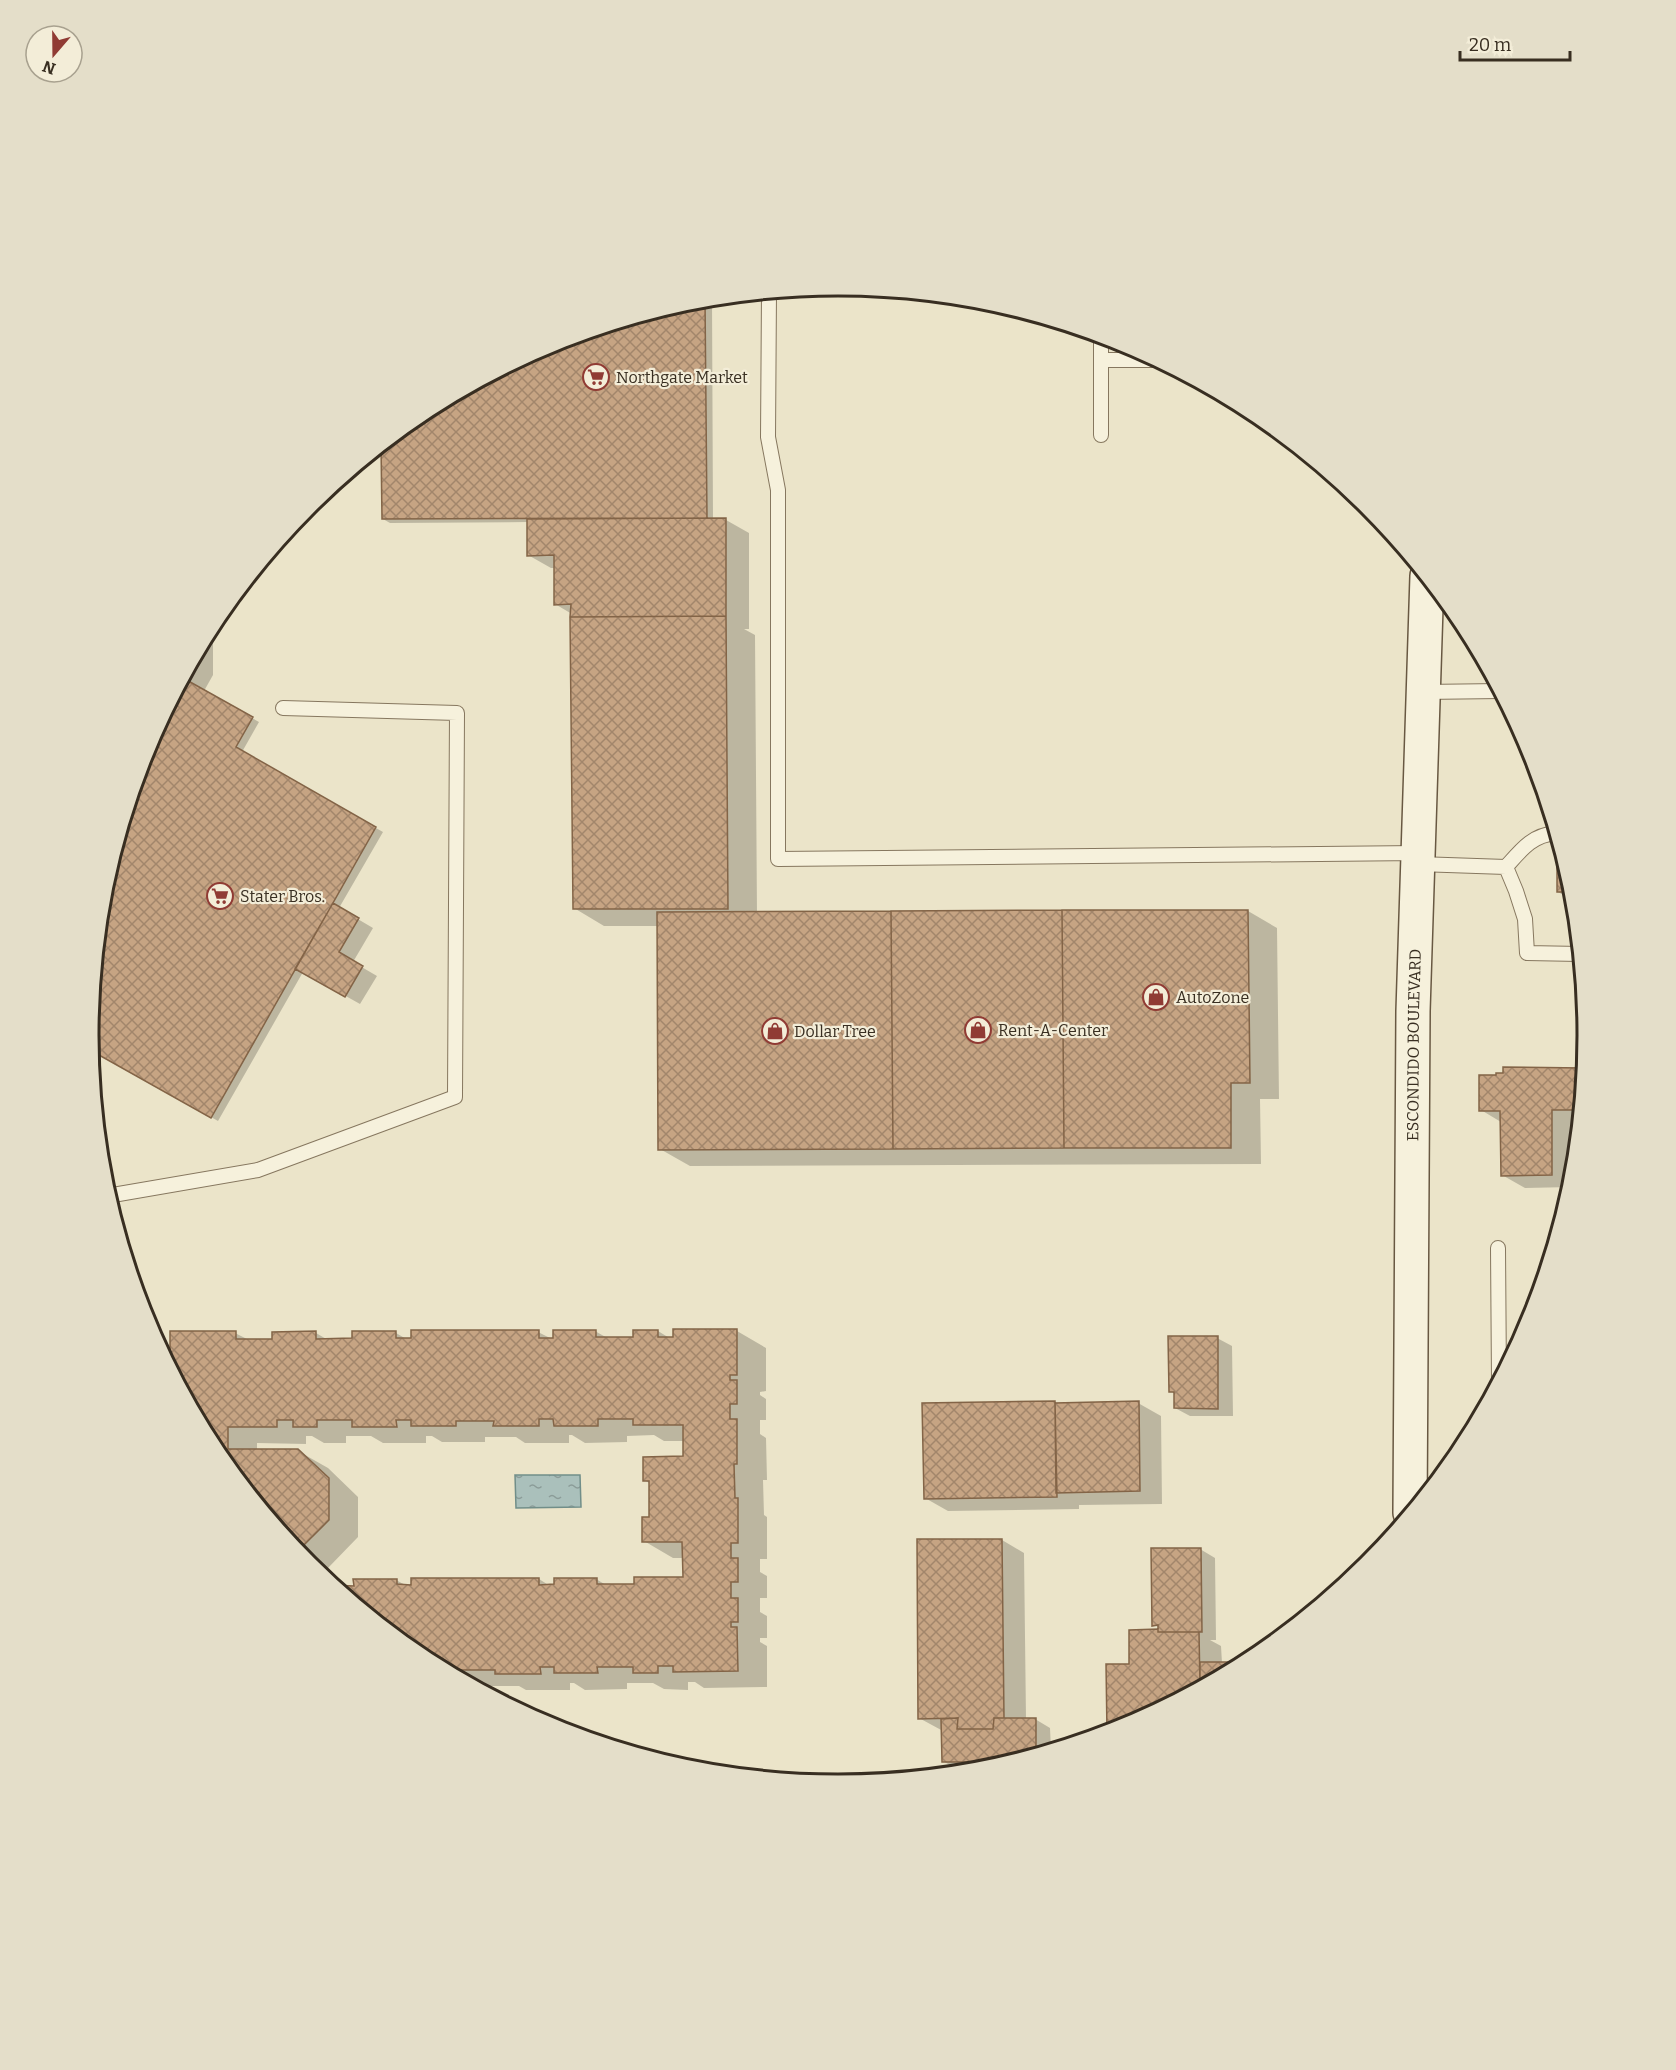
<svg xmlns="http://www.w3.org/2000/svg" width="1676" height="2070" viewBox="0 0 1676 2070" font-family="Bitter,serif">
<defs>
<pattern id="water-ripples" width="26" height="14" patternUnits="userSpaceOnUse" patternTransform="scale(1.5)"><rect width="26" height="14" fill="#aac0bb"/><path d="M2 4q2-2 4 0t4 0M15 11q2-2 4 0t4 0" fill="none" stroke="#8b9c98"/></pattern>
<pattern id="building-cross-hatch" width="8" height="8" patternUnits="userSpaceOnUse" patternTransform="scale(1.5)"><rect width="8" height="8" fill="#c6a483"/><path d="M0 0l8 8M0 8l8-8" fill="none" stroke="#a2866b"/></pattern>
</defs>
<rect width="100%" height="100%" fill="#ebe4c9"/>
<!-- water -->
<path fill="url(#water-ripples)" stroke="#718e89" stroke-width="1.5" d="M515,1475H580L581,1507L516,1508Z"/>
<!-- shadow -->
<path fill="#0003" d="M712,298L713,520H726L749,533V629H744L755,635L757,913L1248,911L1277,928L1279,1099H1260L1261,1164L690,1166L660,1149L658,926H604L574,908L572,614L555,604V568H551L528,555V522L390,523L383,519V444L422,412L551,342L692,300Z
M213,623V675L204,691L259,722L242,752L383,832L339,908L373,928L353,962L377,976L360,1004L303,972L218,1121L90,1048L89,1035L103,888L146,748Z
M1558,855H1563L1573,889L1574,901L1558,892Z
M90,1052L99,1057L92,1069Z
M1505,1068L1584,1069L1579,1123H1574V1169L1571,1187L1525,1188L1502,1175L1501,1122L1481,1110L1505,1074Z
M595,1331L609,1339H635L658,1331L671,1339L737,1331L766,1348V1391L760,1392V1395L766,1399V1420H760V1434L766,1438L767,1480H763L764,1515L767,1517V1559H760V1572L767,1576V1598H760V1612L767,1616V1638H760V1642L767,1646V1687L704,1688L695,1682H688V1690L664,1689L653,1683H627V1689L585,1690L574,1683H570V1690H526L519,1686H485V1690H481L421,1658L335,1587H355L396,1580L407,1586L539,1579L550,1586L596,1579L606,1585H635L684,1579V1558H673L644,1541L651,1519V1484L644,1480L684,1458V1441H664L654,1435L627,1436V1442L585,1443L572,1435H569V1443H525L516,1437H485V1442H442L432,1436H426V1443H383L371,1436H346V1443H324L312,1436H306V1444L257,1443V1451H298L328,1468L358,1497V1537L328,1568H312L215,1451L179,1384H181V1381L176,1379L172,1371L235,1333L249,1340H273L316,1333L328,1340H354L396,1333L408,1340L538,1332L552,1339Z
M1217,1338L1232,1346L1233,1416H1190L1175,1408L1176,1394L1170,1391Z
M1138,1403L1161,1416L1162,1504L1079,1505V1509L948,1511L925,1498Z
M1002,1540L1024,1553L1026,1719H1035L1050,1728L1051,1750L985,1770H958L943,1761V1731L919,1718Z
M1200,1549L1215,1558L1216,1640H1210L1221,1646L1222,1663H1245L1125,1728L1131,1666L1160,1630V1628L1154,1625Z"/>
<!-- building -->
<path fill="url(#building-cross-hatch)" stroke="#836447" stroke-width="1.5" d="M705,299L707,518L382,519L381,445L422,412L551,342L692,300Z
M726,518V616L570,617L571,604L554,605V555L527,556V519Z
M726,616L728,909H573L570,617Z
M183,678L253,717L236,747L376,827L211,1118L90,1050L89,1035L103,888L146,748Z
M1557,853H1562L1573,892H1557Z
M333,903L359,918L339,952L363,966L345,997L295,969Z
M1062,910L1064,1148L893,1149L891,911Z
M1062,910H1248L1250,1083H1231V1148H1064Z
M891,911L893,1149L658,1150L657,912Z
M1503,1067L1584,1068L1580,1110H1552V1175L1501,1176L1500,1111H1479V1075H1496V1073H1503Z
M673,1329H737V1375H730V1380H737V1404H730V1419H737V1464H734L735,1498H738V1543H731V1558H738V1582H731V1598H738V1622H731V1627H737L738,1671L673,1672V1666H658V1673H633V1667H597L598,1673H554V1667H540L541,1674H495V1670H456V1674H451L421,1658L333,1585L354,1586L353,1579H397V1584L411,1585V1578H539V1585L554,1584V1578H597V1584H634V1577H683L682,1542H642V1517H649V1481H643V1457L683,1456V1425H633V1419H598V1426H554L553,1419H539V1426H493L494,1421H456V1426H411V1420H396L397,1427H352V1420H317V1427H293V1420H277V1427H228V1449H298L329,1478V1520L297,1552L215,1451L178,1382L179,1377H175L170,1368V1331H236V1339H272V1332L316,1331V1339L352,1338V1331H396V1338H411V1330H539V1338H553V1330H596V1337H633V1330H658V1337H673Z
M1168,1336H1218V1409L1174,1408V1392H1169Z
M1055,1401L1057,1497L924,1499L922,1403Z
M1139,1401L1140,1491L1056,1493L1055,1403Z
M917,1539H1002L1004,1718H994L993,1729H957L958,1718L918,1719Z
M1151,1548H1201L1202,1632H1158V1625L1152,1626Z
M1158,1629V1632H1199L1200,1687L1125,1728L1107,1733L1106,1664H1129V1630Z
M1200,1662H1248L1200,1687Z
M958,1718L957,1729H993L994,1718H1036V1754L1011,1762H942L941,1719Z"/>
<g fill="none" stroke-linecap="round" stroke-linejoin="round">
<defs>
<path id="lane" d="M769,292L768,437L778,490V859L1418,853
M1101,335V435
M1101,360H1157
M1423,692L1500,691
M1418,864L1506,867
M1506,867L1516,891L1525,919L1527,953L1580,954
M1506,867C1521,850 1532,835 1556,833
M107,1196L258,1170L455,1097L457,713L283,708
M1498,1248L1499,1381"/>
<g id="secondary">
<path id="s1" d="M1410,1513L1413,1011L1427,576"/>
</g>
</defs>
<!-- lane casing -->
<use href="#lane" stroke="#86775f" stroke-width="16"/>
<!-- secondary casing -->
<use href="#secondary" stroke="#685842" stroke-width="36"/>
<!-- lane -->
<use href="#lane" stroke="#f6f1dc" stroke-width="14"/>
<!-- secondary -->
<use href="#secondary" stroke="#f6f1dc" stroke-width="33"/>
</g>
<!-- icons -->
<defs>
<symbol id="supermarket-ring" viewBox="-11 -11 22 22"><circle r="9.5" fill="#f3edd8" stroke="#903b34" stroke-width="1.5"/><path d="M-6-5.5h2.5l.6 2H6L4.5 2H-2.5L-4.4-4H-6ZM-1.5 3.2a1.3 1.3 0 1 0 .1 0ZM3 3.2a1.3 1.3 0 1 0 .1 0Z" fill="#903b34"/></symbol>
<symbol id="shop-ring" viewBox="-11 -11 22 22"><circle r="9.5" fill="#f3edd8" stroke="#903b34" stroke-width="1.5"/><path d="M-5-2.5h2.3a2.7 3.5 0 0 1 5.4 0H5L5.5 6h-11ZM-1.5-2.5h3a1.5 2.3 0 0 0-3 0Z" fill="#903b34"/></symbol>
</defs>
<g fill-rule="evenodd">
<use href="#supermarket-ring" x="581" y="362" width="30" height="30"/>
<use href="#supermarket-ring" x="205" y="881" width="30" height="30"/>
<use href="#shop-ring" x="1141" y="982" width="30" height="30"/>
<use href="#shop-ring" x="963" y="1015" width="30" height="30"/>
<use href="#shop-ring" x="760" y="1016" width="30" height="30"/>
</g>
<g text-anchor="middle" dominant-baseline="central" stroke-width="4.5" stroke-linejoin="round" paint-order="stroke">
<!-- poi labels -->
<g font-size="16" fill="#382e21" stroke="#f3edd8" text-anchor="start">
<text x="616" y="377">Northgate Market</text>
<text x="240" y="896">Stater Bros.</text>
<text x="1176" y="997">AutoZone</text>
<text x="998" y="1030">Rent-A-Center</text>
<text x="794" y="1031">Dollar Tree</text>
</g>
<!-- street labels -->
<g font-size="16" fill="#382e21" stroke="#f3edd8">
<text stroke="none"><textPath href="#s1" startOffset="468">ESCONDIDO BOULEVARD</textPath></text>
</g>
</g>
<!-- crop -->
<path d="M0 0H1676V2070H0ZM99 1035a739 739 0 1 1 1478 0a739 739 0 1 1-1478 0Z" fill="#e4dec9" fill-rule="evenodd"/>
<path fill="none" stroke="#382e21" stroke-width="3" d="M99 1035a739 739 0 1 1 1478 0a739 739 0 1 1-1478 0Z"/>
<!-- north arrow -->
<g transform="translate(54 54) rotate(200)"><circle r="28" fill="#f3edd8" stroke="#a8a18f" stroke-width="1.5"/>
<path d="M0-4.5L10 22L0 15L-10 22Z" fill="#903b34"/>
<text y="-9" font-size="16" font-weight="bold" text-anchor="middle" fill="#382e21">N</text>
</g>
<!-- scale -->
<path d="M1460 51v9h110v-9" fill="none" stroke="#382e21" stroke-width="3"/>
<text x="1469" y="51" font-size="18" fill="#382e21" stroke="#f3edd8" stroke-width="4.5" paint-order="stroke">20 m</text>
</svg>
